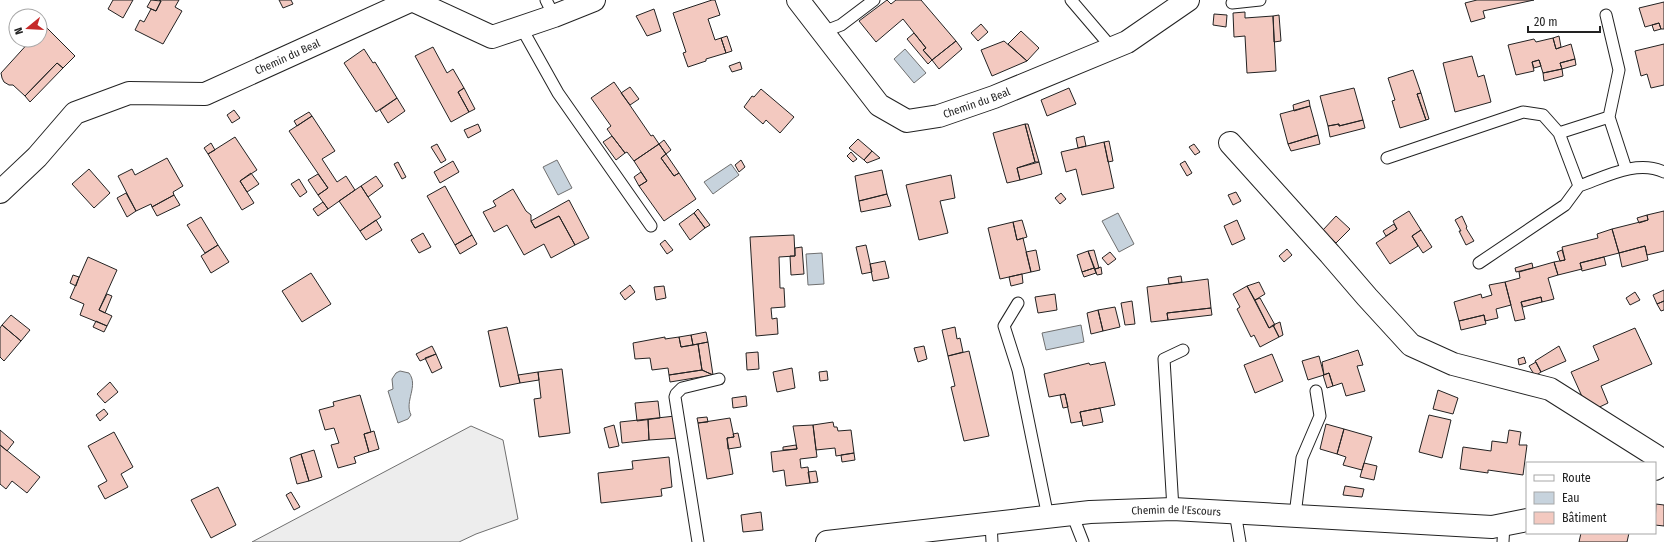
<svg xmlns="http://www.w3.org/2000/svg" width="1664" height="542" viewBox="0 0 1664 542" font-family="'Fira Sans Condensed',sans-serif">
<rect width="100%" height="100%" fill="#fff"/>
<!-- parking -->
<path fill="#ededed" stroke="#6f6f6f" d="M471,426L503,440L518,519L476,534L459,542H252Z"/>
<!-- water -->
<path fill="#c7d3dd" stroke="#6f6f6f" d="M905,49L926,73L914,83L894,59Z
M557,160L572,188L558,195L543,167Z
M731,164L739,175L713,194L704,182Z
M1118,213L1134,244L1119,252L1102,221Z
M822,253L824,284L808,285L806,254Z
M1081,325L1084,342L1046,350L1042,333Z
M400,371L409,373C419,386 404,401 411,415L408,419L398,423L388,391L393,389L392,379L396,373Z"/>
<!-- building -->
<path fill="#f3c9c0" stroke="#222" d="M113,0H133L123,18L108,9Z
M151,0L161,1L156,11L147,7Z
M159,0H179L175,7L182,11L163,44L135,30L140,20L144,22L151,9L156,11L161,1Z
M279,0H291L293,4L283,8Z
M712,0H715L720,15L708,19L715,40L721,38L726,53L706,59V61L688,67L683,53L686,52L673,13Z
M887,0L891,4L896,0H921L956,41L932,60L923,50L926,48L903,19L876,42L859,21Z
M1477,0H1534L1483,11L1485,18L1471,22L1465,3Z
M1664,2V29H1661L1659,23L1645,27L1639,8Z
M654,9L661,31L647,36L636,16Z
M1245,12V18L1273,16L1276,71L1247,73L1245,36L1234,37L1233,13Z
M1214,14L1227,15L1226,27L1213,25Z
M1279,15L1281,41L1274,42L1273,16Z
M1659,23L1661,29L1654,31L1652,25Z
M981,24L988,32L978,41L971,33Z
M45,26L75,56L63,68L57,63L25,96L13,85H9L4,82L2,78L1,73L31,40H40V31Z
M1021,31L1039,48L1027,61L1008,44Z
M914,33L926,48L923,50L932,60L928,64L907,39Z
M727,36L732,51L726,53L721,38Z
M1559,36L1561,47L1556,49L1553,38Z
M1553,38L1556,49L1571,44L1575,59L1560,63L1562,69L1543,73L1539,60L1532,62L1534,71L1516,75L1508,45L1534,39L1536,42Z
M956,41L962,49L939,69L932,60Z
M1004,41L1027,61L992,76L981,50Z
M1664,44V85L1651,88L1647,74L1641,76L1635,51Z
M433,47L447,73L453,69L464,88L458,92L469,112L451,122L415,56Z
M364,49L373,63L375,62L397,98L376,112L344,63Z
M1472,56L1478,77L1484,75L1491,102L1455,112L1443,63Z
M1575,59L1576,65L1562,69L1560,63Z
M1539,60L1541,66L1534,68L1532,62Z
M740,62L742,69L732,72L729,66Z
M57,63L63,68L30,102L25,96Z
M1562,69L1563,76L1544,81L1543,73Z
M1413,70L1421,93L1417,94L1426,120L1400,128L1392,101L1395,100L1388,78Z
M614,82L651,136L653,135L659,144L634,161L627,152L625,153L612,136L607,129L611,126L591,98Z
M630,87L639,99L630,105L621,93Z
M464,88L475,109L469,112L458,92Z
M1069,88L1076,104L1047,116L1041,100Z
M1354,88L1363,120L1339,126V124L1328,126L1320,96Z
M761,89L794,117L780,133L766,120L763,124L744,107L752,96L754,97Z
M1421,93L1429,119L1426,120L1417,94Z
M397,98L405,111L388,123L380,110Z
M1309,100L1310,106L1294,111L1293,105Z
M1310,106L1318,135L1288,144L1280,114Z
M234,110L240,118L232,123L227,115Z
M309,112L312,116L297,126L294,121Z
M312,116L335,151L322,159L337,182L346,176L355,190L328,209L318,195L328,188L289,131Z
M1363,120L1365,128L1330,137L1328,126L1339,124V126Z
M478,124L481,131L468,138L464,130Z
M1025,124H1028L1039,162H1035Z
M1025,124L1035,162L1017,168L1020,180L1007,183L993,133Z
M1318,135L1320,144L1291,151L1288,144Z
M612,136L625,153L616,160L603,142Z
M1084,136L1086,146L1078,148L1076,138Z
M235,137L257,170L240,181L254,203L242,210L208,154Z
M858,139L872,151L864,160L849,148Z
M664,140L671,150L666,154L659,144Z
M1109,141L1113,161L1108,162L1104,142Z
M1104,142L1114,188L1082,195L1076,169L1066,172L1061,152Z
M211,143L215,150L208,154L204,148Z
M437,144L446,160L441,163L431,147Z
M659,144L666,154L661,158L674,176L679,173L696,199L664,221L639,186L647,181L634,161Z
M1194,144L1200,152L1195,155L1189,147Z
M872,151L880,158L867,163L864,160Z
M851,152L857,159L853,162L847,156Z
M666,154L679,173L674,176L661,158Z
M167,158L183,186L173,192L174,195L152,207L151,204L136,211L118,176L132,169L135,175Z
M741,160L745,167L739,172L735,165Z
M453,161L459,172L440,183L434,172Z
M1185,161L1192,173L1187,176L1180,164Z
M398,162L406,177L402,179L394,164Z
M1039,162L1042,174L1020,180L1017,168Z
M89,169L110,193L94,208L72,184Z
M882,170L887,194L859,201L855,176Z
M641,172L647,181L639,186L634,177Z
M251,173L259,184L247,192L240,181Z
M318,174L328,188L318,195L308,180Z
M951,175L955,198L940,201L948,233L919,240L906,185Z
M376,176L383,186L368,197L361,186Z
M299,179L307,192L300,197L291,184Z
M361,186L381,217L360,231L339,201Z
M445,186L472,235L455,245L427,196Z
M513,189L526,211L531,215V221L535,228L559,216L575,245L551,258L544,244L524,255L507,225L494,232L483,212L496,206L493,201Z
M1236,192L1241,201L1233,205L1228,195Z
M126,193L136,211L127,217L117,198Z
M1061,193L1066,199L1060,204L1055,198Z
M887,194L891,206L861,212L859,201Z
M174,195L180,205L157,216L152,207Z
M569,200L589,238L575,245L559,216L535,228L531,221Z
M323,202L328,209L318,216L313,209Z
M698,209L710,225L705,228L694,213Z
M1409,211L1421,230L1412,236L1418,246L1390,264L1376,243L1397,229L1393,221Z
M1664,211V251L1647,255L1645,246L1619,253L1612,229L1648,220L1647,215Z
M694,213L705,228L690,240L679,224Z
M1647,215L1648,220L1639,223L1637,218Z
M1336,216L1350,229L1336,243L1323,230Z
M1462,216L1467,227L1466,228L1474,241L1466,245L1459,231H1461L1455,220Z
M201,217L218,245L205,253L187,225Z
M376,220L382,230L366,240L360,231Z
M1022,220L1027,237L1017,240L1013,222Z
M1237,220L1245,239L1232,245L1224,226Z
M1013,222L1017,240L1023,238L1031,272L1000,279L988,228Z
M1394,224L1397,229L1386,236L1383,231Z
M1612,229L1619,253L1580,263L1582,269L1558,275L1554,262L1565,260L1562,247L1598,238L1597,234Z
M1421,230L1432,247L1423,253L1412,236Z
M423,233L431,247L419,253L411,240Z
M472,235L477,244L460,254L455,245Z
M794,235L795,256L779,257L780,288H784L785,307L771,308L772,319L777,318L778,334L756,336L750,237Z
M665,240L673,250L667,254L660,244Z
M218,245L229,262L211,273L201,256Z
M866,245L872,272L862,274L856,247Z
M1645,246L1648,260L1622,267L1619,253Z
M802,247L804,274L791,275L790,256H795V248Z
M1287,249L1292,255L1284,262L1279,256Z
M1036,250L1040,270L1031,272L1026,252Z
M1094,250L1099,268L1095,269L1088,251Z
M1562,250L1565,260L1560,261L1557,252Z
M1088,251L1094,268L1082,272L1077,255Z
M1110,252L1116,259L1108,265L1102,258Z
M88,257L117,270L99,310L112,316L107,326L80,315L84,304L70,298Z
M1604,257L1606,265L1582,271L1580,263Z
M885,261L889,278L873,281L870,264Z
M1554,262L1558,275L1548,278L1554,299L1542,302L1541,297L1521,302L1525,319L1515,321L1505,282L1520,278L1519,272Z
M1532,263L1533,268L1516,272L1515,268Z
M1101,267L1102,274L1097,275L1095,269Z
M1094,268L1096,273L1084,277L1082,272Z
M311,273L331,304L302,322L282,291Z
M1022,274L1023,283L1011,286L1009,277Z
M73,275L79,277L76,286L70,283Z
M1181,276L1182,282L1169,284L1168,278Z
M1208,279L1211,308L1167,313L1168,320L1151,322L1147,287Z
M1259,282L1265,294L1255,300L1247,286Z
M1505,282L1511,305L1496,309L1498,318L1485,321L1484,315L1459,321L1454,302L1481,294L1482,298L1492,295L1489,285Z
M630,285L635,292L625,300L620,293Z
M664,286L666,298L656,300L654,287Z
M1247,286L1269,328L1273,325L1279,337L1260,347L1254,335L1251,337L1237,309L1240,307L1233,294Z
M1664,290V301L1657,304L1653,295Z
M1635,292L1640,300L1630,305L1626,298Z
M107,294L112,296L105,313L99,310Z
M1055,294L1057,310L1038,313L1035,297Z
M1541,297L1542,302L1523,307L1521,302Z
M1260,298L1275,325L1269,328L1255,300Z
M1132,301L1135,324L1125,325L1121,303Z
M1664,301V310L1661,311L1657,304Z
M1115,307L1120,327L1103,331L1098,310Z
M1211,308L1212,315L1168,320L1167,313Z
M1098,310L1103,331L1091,334L1087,313Z
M11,315L30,330L21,341L2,325Z
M1484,315L1486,324L1461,330L1459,321Z
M96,321L107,326L104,332L93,327Z
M1280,322L1283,335L1279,337L1273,325Z
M2,325L21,341L4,361L0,357V328Z
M507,327L520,383L500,387L488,331Z
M955,327L957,339L960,338L963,352L948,356L942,330Z
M1635,328L1652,364L1601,386L1608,403L1589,412L1571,372L1599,360L1593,346Z
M706,332L708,342L693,345L691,335Z
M691,335L693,345L681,347L679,337Z
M665,337V339L679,337L681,347L698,344L702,370L669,375L668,368L652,370L650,358L635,359L633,343Z
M708,342L713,375L702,370L698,344Z
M432,346L436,354L420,361L416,354Z
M924,346L927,359L918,362L914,348Z
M1559,346L1566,361L1541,372L1535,361Z
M1358,350L1363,365L1357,366L1365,391L1346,396L1342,383L1333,386L1329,373L1324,375L1322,362Z
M969,351L989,436L964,441L951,387L955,386L948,356Z
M758,352L759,369L747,370L746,353Z
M436,354L442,368L432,373L425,358Z
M1272,354L1283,381L1255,393L1244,365Z
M1319,356L1324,375L1308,380L1302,361Z
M1524,357L1526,363L1519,365L1518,359Z
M1105,362L1115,405L1080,412L1082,421L1071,423L1065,394L1049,397L1044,374L1089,363L1090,365Z
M1536,362L1541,372L1535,376L1529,366Z
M792,368L795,388L777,392L773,372Z
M562,369L570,433L539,437L534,399L541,398L538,372Z
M702,370L713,375L670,382L669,375Z
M827,371L828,380L820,381L819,372Z
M538,372L539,380L520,383L518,375Z
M1329,373L1333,386L1327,388L1323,375Z
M110,382L118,392L105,403L97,394Z
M1438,390L1458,398L1453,414L1433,409Z
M1065,394L1068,407L1063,408L1060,395Z
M360,395L371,432L364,434L369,452L354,457L356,463L338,468L331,445L339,443L334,428L325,430L319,410L334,406L333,402Z
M746,396L747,406L733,408L732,398Z
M658,401L660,418L637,421L635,403Z
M1100,408L1103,422L1083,426L1080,412Z
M104,409L108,414L100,421L96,415Z
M1429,415L1451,420L1442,458L1419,452Z
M675,416L679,438L649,440L648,419Z
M707,417L708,422L698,423L697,418Z
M730,418L734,437L727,438L733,474L707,479L698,423Z
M648,419L649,440L622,443L620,422Z
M833,422L834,427H837L838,431L851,430L854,453L836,456L835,448L816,450L813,425Z
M1326,424L1344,429L1337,454L1320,449Z
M614,425L619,446L609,448L604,428Z
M813,425L817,457L800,459L801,468L808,467L810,483L786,486L784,470L773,472L771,452L797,449L793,426Z
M1344,429L1372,437L1362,470L1343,465L1346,457L1337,454Z
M0,430L14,442L7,451L0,445Z
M1509,430L1521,432L1519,445H1527L1523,475L1488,470V473L1460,469L1463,447L1491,451L1492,441L1507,443Z
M374,431L379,449L369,452L364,434Z
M114,432L133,467L121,474L128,487L105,499L98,486L107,481L88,446Z
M738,433L741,447L728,449L727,438L734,437L733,434Z
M0,445L40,477L27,493L12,481L6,489L0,484Z
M796,445L797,449L783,450V447Z
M314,450L322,477L309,481L301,454Z
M854,453L855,460L842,462L841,455Z
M301,454L309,481L297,484L290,458Z
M669,457L672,487L661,489L662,496L601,503L598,473L633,469L632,461Z
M1364,463L1377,466L1374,480L1360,477Z
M816,471L818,482L810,483L808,472Z
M1345,486L1364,489L1362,497L1343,495Z
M218,487L236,525L211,538L191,500Z
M291,492L300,507L294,510L286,495Z
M1656,504L1664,505V526L1655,525Z
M761,512L763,530L743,532L741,515Z
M1581,533H1629L1627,542H1579Z"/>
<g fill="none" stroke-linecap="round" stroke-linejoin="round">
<defs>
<path id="service" d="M546,0L554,16
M1071,0L1112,48
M1232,3L1260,0
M521,27L558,93L651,226
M823,32L841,25L874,0
M1609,117L1626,169
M1559,133L1609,117L1619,70L1606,15
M1387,158L1523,112L1543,115L1559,133L1579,186C1605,177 1637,159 1664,172
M1479,263L1565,205L1579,186
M1018,303L1004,326L1018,370L1048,517
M1173,509L1164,359L1183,350
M1235,512L1240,542
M1072,514L1083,542
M1295,515L1302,458L1320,416L1316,391
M991,523L992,542
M698,542L675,397L676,394L682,388L719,379
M1503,542L1504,524"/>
<g id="minor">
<path id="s1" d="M798,0L879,105L907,121L939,116L994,97L1127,42L1188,0"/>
<path d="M1230,143L1330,254L1367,297L1411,345L1453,364L1550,389L1664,461"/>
<path id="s2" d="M0,192L37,157L75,113L129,93L205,94L412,0L492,37L554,16L594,0"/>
</g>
<g id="tertiary">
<path d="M1655,469L1664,464"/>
<path id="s3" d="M827,542L1090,512L1173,509L1492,527L1527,520"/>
</g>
</defs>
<!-- service casing -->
<use href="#service" stroke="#222" stroke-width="13"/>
<!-- minor casing -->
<use href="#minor" stroke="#222" stroke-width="24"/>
<!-- tertiary casing -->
<use href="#tertiary" stroke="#222" stroke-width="24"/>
<!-- service -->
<use href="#service" stroke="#fff" stroke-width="11"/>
<!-- minor -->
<use href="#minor" stroke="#fff" stroke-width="22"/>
<!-- tertiary -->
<use href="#tertiary" stroke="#fff" stroke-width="22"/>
</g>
<g text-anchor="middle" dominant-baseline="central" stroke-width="3" stroke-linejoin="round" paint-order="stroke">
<!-- street labels -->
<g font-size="11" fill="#222" stroke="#fff">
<text stroke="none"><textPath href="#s2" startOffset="333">Chemin du Beal</textPath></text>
<text stroke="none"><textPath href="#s1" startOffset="237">Chemin du Beal</textPath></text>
<text stroke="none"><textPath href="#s3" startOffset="351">Chemin de l'Escours</textPath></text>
</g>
</g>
<!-- legend -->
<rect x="1526" y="462" width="130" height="72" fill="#ffffff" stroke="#a7a7a7"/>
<rect x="1534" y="475" width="20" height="6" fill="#ffffff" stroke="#a7a7a7"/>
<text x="1562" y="482" font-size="12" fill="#222222">Route</text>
<rect x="1534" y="492" width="20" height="12" fill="#c7d3dd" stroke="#a7a7a7"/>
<text x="1562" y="502" font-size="12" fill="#222222">Eau</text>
<rect x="1534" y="512" width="20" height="12" fill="#f3c9c0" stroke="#a7a7a7"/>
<text x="1562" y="522" font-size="12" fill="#222222">Bâtiment</text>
<!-- north arrow -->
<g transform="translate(28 28) rotate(252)"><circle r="19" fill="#ffffff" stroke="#a7a7a7"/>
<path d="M0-3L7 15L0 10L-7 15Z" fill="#c62828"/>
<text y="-6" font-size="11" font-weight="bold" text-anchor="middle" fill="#222222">N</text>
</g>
<!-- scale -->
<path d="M1528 26v6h72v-6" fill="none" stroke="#222222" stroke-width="2"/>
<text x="1534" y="26" font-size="12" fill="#222222" stroke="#ffffff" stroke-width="3" paint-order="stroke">20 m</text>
</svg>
